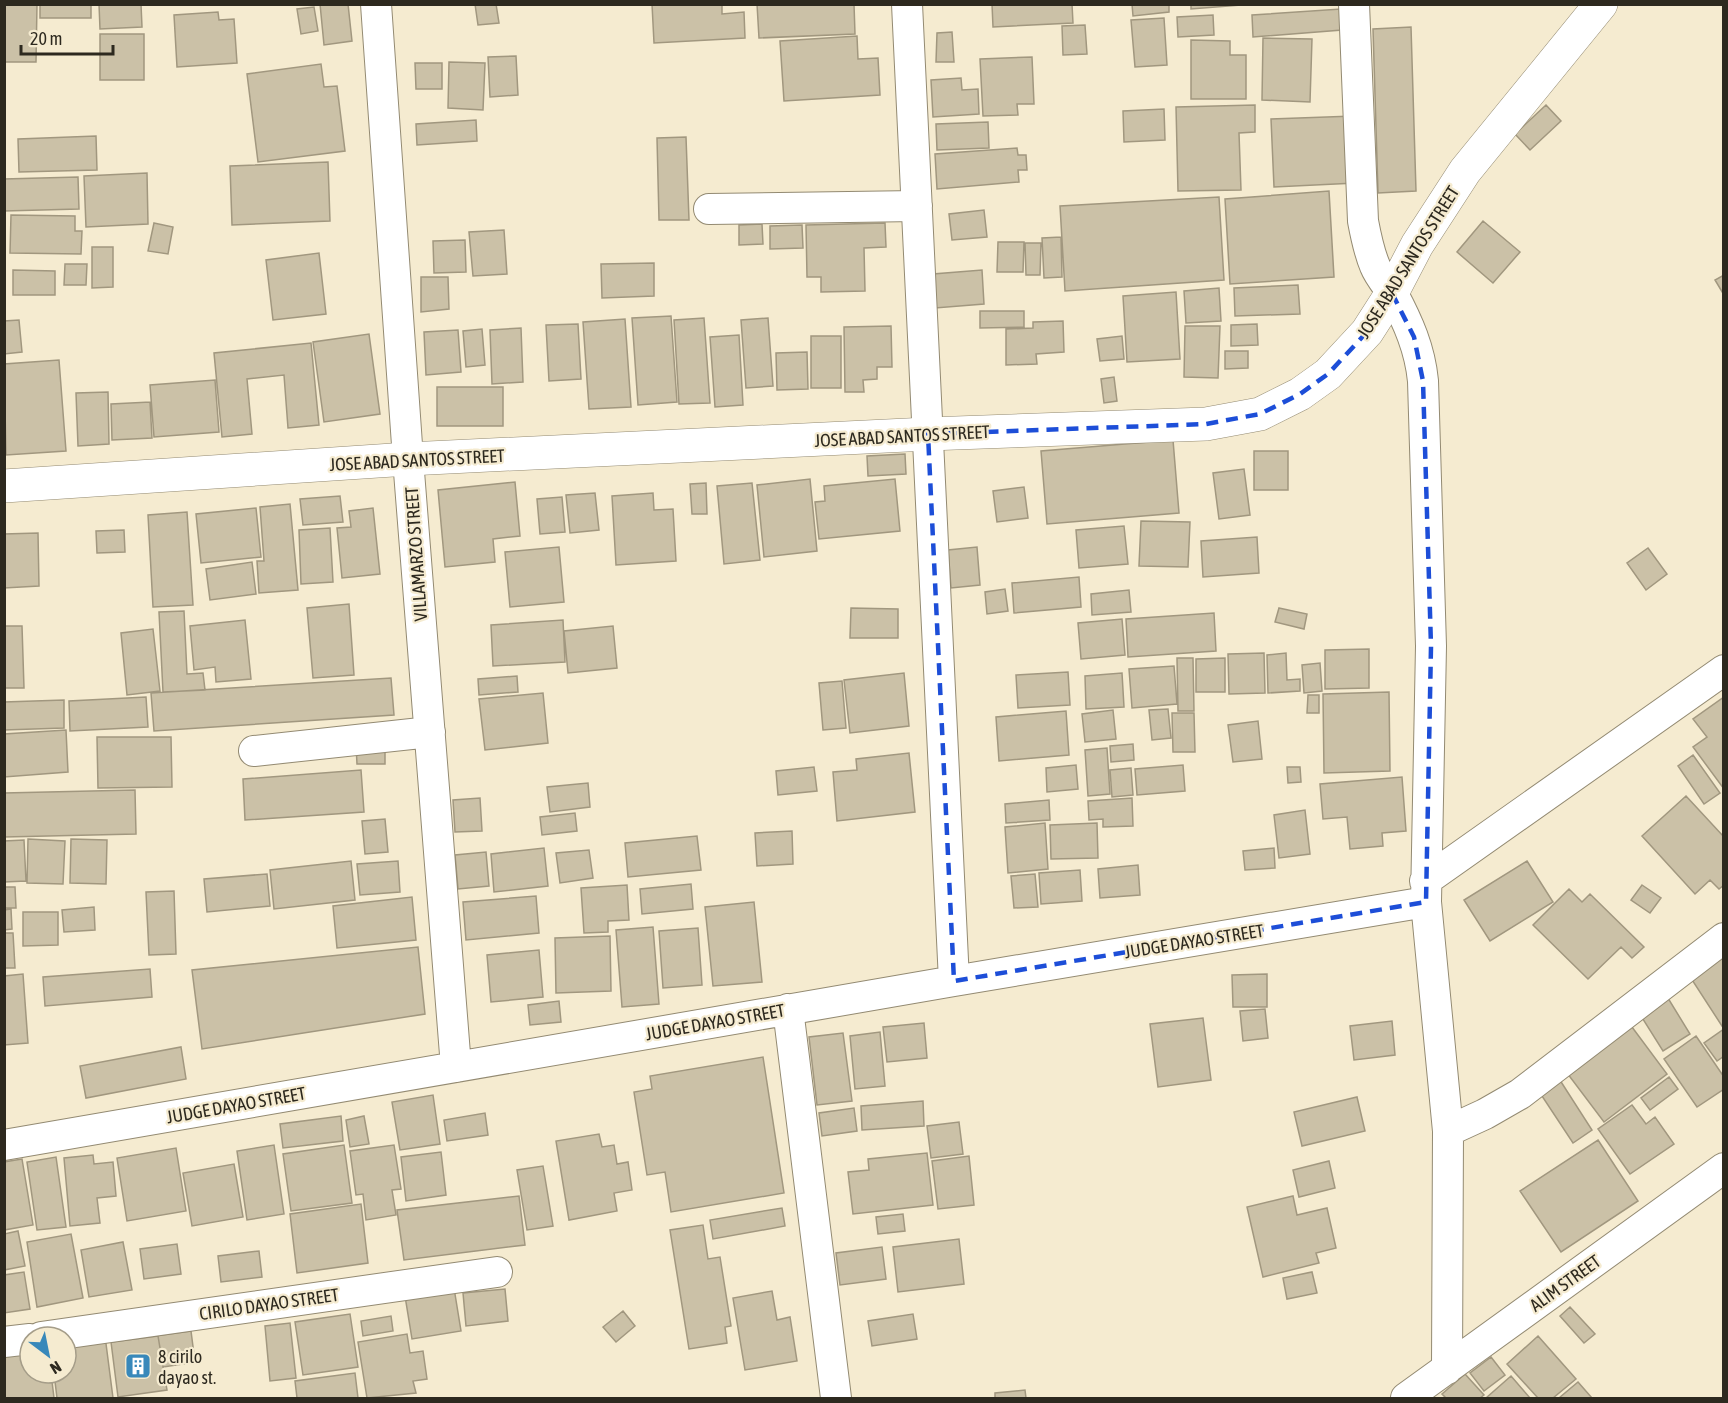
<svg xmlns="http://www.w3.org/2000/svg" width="1728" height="1403" viewBox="0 0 1728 1403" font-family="'Asap Condensed',sans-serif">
<rect width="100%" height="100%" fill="#f5ebd0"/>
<!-- building -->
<path fill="#cbc1a7" stroke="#a1977f" stroke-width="1.5" d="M4,4H37L36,62H4Z
M40,4H91V18H40Z
M99,4H141L142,27L100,29Z
M320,4H348L352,41L324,45Z
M475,4H496L499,23L478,25Z
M652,4H722V14L744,12L745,38L654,43Z
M757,4H854L855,34L759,38Z
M992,4H1072L1073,23L993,27Z
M1132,4H1169V12L1133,16Z
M1191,4H1254L1191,9Z
M314,7L318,31L301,34L297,9Z
M1341,9L1342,30L1253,37L1252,15Z
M218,12L219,20L234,19L237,63L177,67L174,15Z
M1213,15L1214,35L1178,37L1177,17Z
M1164,18L1167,65L1135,67L1131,20Z
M1085,25L1087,54L1063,55L1062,26Z
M1411,27L1416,191L1378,193L1373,29Z
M952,32L954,62H936L937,33Z
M100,34H144V80H100Z
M857,36L858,59L878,58L880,95L784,101L780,41Z
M1263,38L1312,39L1310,102L1262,100Z
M1191,40L1230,41V55H1246V99H1191Z
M516,56L518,95L490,97L488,57Z
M1032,57L1034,104H1017L1018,115L983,116L980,59Z
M449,62L485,63L483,110L448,108Z
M415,63H442V89H416Z
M321,64L324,87L337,86L345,151L258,162L247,74Z
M961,78L962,90L978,89L979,114L933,117L931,80Z
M1255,105V132L1239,133L1241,190L1178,191L1176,107Z
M1546,105L1561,121L1530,150L1515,134Z
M1164,109L1165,140L1124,142L1123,111Z
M1354,116L1356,183L1274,187L1271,119Z
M476,120L477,141L417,145L416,124Z
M988,122L989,148L937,150L936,124Z
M96,136L97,170L19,172L18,139Z
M686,137L689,220H659L657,138Z
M1017,148L1018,155H1026L1027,170H1018L1019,182L937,189L935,154Z
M328,162L330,221L232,225L230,166Z
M147,173L148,224L86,227L84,176Z
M78,177L79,209L4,211V179Z
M1329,191L1334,277L1230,284L1225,199Z
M1219,197L1224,280L1065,291L1060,206Z
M984,210L987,237L952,240L949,214Z
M11,215L75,216V231H82L81,254L10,253Z
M1483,221L1520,252L1493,283L1457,252Z
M154,223L173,227L168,254L148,251Z
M885,223L886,247L864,248L865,291L821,292V277H807L806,225Z
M762,224L763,244L739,245V225Z
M802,225L803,248L770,249V226Z
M504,230L507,274L473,276L469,232Z
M1061,237L1062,277L1044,278L1042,238Z
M465,240L466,272L434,273L433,241Z
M998,242H1024L1023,272H997Z
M1025,243H1041L1040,275H1026Z
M92,247H113V287L92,288Z
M319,253L326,314L273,320L266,260Z
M654,263V296L602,298L601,264Z
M65,264H87L86,285H64Z
M13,270L55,271V295H13Z
M982,270L984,304L935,308L933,274Z
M1724,275V295L1715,280Z
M421,277H448L449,309L421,312Z
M1298,285L1300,314L1235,316L1234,288Z
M1219,288L1221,321L1186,323L1184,291Z
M1176,292L1180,359L1127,362L1123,296Z
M980,311H1024V327L980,328Z
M671,316L677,402L638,405L632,318Z
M704,318L710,403L679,404L674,320Z
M768,318L773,386L746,388L741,320Z
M625,319L631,407L589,409L583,322Z
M19,320L22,352L4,354V321Z
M1063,321L1064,352L1036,354L1037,364L1006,365V329L1033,328V322Z
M578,324L581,379L549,381L546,325Z
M1257,324L1258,345L1231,346V325Z
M891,326L892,367H877V379L863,380L864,392H845L844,327Z
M1185,326H1220L1218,378L1184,377Z
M521,328L523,382L492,384L490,330Z
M482,329L485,365L466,367L463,331Z
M458,330L461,372L426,375L424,332Z
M369,334L380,414L324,422L313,342Z
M739,335L743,405L715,407L710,337Z
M811,336H841V388H811Z
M1122,336L1124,359L1100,361L1097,339Z
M311,343L319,425L288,428L284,375L247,379L252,434L222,437L214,353Z
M1225,351H1248V368L1225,369Z
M807,352L808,389L777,390L776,353Z
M59,360L66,451L6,455L4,364Z
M1114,377L1117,401L1104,403L1101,379Z
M215,380L219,432L154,437L150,385Z
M437,387H503V426H437Z
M108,392L109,444L78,446L76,393Z
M150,402L152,438L112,440L111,404Z
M1173,440L1179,513L1047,524L1041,451Z
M1254,451H1288V490H1254Z
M905,454L906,474L868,476L867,456Z
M1244,469L1250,515L1219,519L1213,473Z
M810,479L817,551L764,557L757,485Z
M895,479L900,531L819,539L815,502L825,501L824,486Z
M515,482L520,536L493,539L495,562L445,567L438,490Z
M706,483L707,514H692L690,484Z
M752,483L760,560L724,564L717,486Z
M1024,487L1028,518L997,522L993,491Z
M595,493L599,530L570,533L566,495Z
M653,493L654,510L673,509L676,561L616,565L612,496Z
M340,496L343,522L303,525L300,499Z
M562,497L565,532L540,534L537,499Z
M290,504L298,590L259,593L257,561H264L260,507Z
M256,508L261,557L201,563L196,514Z
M373,508L380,574L342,578L337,528L351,527L349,511Z
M187,512L193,605L153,607L148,515Z
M1141,521L1190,522L1188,567L1139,566Z
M1124,526L1128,564L1079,568L1076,530Z
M330,528L333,582L301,584L299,530Z
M124,530L125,552L97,553L96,531Z
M38,533L39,586L4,588V534Z
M1257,537L1259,573L1203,577L1201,541Z
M559,547L564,602L510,607L505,552Z
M977,547L980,585L951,588L948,550Z
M1648,548L1667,574L1646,590L1627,563Z
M252,562L256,594L210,600L206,569Z
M1079,577L1081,607L1014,613L1012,583Z
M1005,589L1008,611L987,614L985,592Z
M1129,590L1131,612L1092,615L1091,594Z
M349,604L354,675L313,678L307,608Z
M851,608L898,609V638H850Z
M1279,608L1307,614L1304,629L1275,622Z
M184,611L187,674L203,673L205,690L163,692L159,612Z
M1214,613L1216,651L1128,657L1126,619Z
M1122,619L1125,655L1081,659L1078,623Z
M245,620L251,679L216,682L215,667L194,670L190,626Z
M563,620L565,662L493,666L491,625Z
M4,626H22L24,688H4Z
M613,626L617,668L568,673L564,631Z
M153,629L160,691L127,695L121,633Z
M1369,649V688L1325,689V650Z
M1264,653L1265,693L1229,694L1228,654Z
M1286,653L1287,680L1300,679V691L1268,693L1267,655Z
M1177,658H1193L1194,711H1178Z
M1225,658V692H1196V659Z
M1320,663L1322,691L1304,693L1302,665Z
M1174,666L1177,704L1132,708L1129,669Z
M1068,672L1070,705L1018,708L1016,675Z
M904,673L909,726L850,733L844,680Z
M1122,673L1124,707L1086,709L1085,676Z
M517,676L518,692L479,695L478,679Z
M391,678L394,715L154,731L151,693Z
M842,681L846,728L823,730L819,683Z
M1389,692L1390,771L1324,773L1323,694Z
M543,693L548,743L485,750L479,699Z
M1308,695H1319V713H1307Z
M146,697L148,727L70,731L69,701Z
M1724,697V789L1693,747L1707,737L1693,719Z
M64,700V728L4,730V702Z
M1168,709L1171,738L1152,740L1149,710Z
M1113,710L1116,739L1085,742L1082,714Z
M1066,711L1069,755L999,761L996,717Z
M1172,713H1194L1195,752H1173Z
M1258,721L1262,759L1233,762L1228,725Z
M66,730L68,772L4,777V734Z
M97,737H171L172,787L98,788Z
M1133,744L1134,760L1111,762L1110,746Z
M356,745H385V764H357Z
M1107,748L1110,794L1088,796L1085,750Z
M909,753L915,812L837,821L833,772L857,770L856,759Z
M1693,755L1720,793L1704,804L1678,766Z
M1076,765L1078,789L1047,792L1046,768Z
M1183,765L1185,791L1137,795L1135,769Z
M814,767L817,791L778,795L776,771Z
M1287,767H1300L1301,782L1288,783Z
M1131,768L1133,795L1112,797L1110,770Z
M361,770L364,812L245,820L243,779Z
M1402,777L1406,831L1382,833L1383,846L1350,849L1347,817L1323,819L1320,784Z
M588,783L590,807L550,812L547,787Z
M135,790L136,834L4,837V793Z
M1686,796L1724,837V885L1719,889L1710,880L1695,894L1642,836Z
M480,798L482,831L455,832L453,800Z
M1132,798L1133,826L1103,827V819L1089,820L1088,801Z
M1049,800L1050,820L1006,823L1005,804Z
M1305,810L1310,854L1279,858L1274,815Z
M575,813L577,831L542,835L540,817Z
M385,819L388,852L365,854L362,821Z
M1045,823L1048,869L1008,873L1005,827Z
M1097,823L1098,858L1051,859L1050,825Z
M792,831L793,864L757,866L755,833Z
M697,836L701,870L628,877L625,843Z
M28,839L65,841L63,884L27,883Z
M71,839L107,840L106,884L70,883Z
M24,840L26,881L4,882V841Z
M544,848L548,886L494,892L491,854Z
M1274,848L1275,868L1245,870L1243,851Z
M589,850L593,878L560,883L556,853Z
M486,852L489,886L458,889L455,855Z
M351,861L355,900L274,909L270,870Z
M398,861L400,892L360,895L357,864Z
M1527,861L1553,902L1490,941L1464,900Z
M1138,865L1140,895L1100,898L1098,869Z
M1080,870L1082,901L1041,904L1039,873Z
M267,874L270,906L207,912L204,879Z
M1035,874L1038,907L1014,908L1011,876Z
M691,884L693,909L642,914L640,889Z
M627,885L629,920L608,921V932L584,933L581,888Z
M1642,885L1661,898L1650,913L1631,900Z
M4,887H15L16,908H4Z
M1569,889L1582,902L1590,894L1644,947L1632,958L1621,947L1588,979L1533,925Z
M174,891L176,954L149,955L146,892Z
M536,896L539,933L466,940L463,902Z
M412,897L416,940L337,948L333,906Z
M754,902L762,982L713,986L705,907Z
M94,907L95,930L64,932L62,910Z
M11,909L12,929L4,930V910Z
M23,912H58V945L23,946Z
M653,927L659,1004L622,1007L616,930Z
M698,928L702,985L663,988L659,931Z
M4,933H13L15,968H4Z
M610,936L611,991L556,993L555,938Z
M1724,945V1025L1722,1026L1685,969Z
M418,947L425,1014L202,1049L192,970Z
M539,950L543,997L491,1002L487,955Z
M150,969L152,997L45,1006L43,977Z
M23,974L28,1043L4,1045V976Z
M1267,974V1007H1233L1232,975Z
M1663,990L1690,1034L1663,1051L1636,1008Z
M559,1001L561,1022L530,1025L528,1005Z
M1265,1009L1268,1038L1243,1041L1240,1011Z
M1203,1018L1211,1080L1158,1087L1150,1024Z
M1392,1021L1395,1055L1354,1060L1350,1026Z
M924,1023L927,1058L887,1062L883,1027Z
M1629,1023L1667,1074L1604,1122L1561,1065Z
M1724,1029V1056L1717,1061L1704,1043Z
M880,1032L885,1086L855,1089L850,1036Z
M843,1033L852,1101L817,1105L809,1037Z
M1696,1036L1724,1077V1089L1697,1107L1664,1059Z
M181,1047L186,1079L86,1098L80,1066Z
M763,1057L784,1193L671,1212L665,1172L647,1175L634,1092L652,1089L650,1076Z
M1556,1074L1592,1130L1573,1143L1536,1087Z
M1669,1077L1678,1089L1650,1110L1641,1098Z
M433,1095L440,1144L400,1150L392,1102Z
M1357,1097L1365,1131L1302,1146L1294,1112Z
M923,1101L924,1126L862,1130L861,1106Z
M1632,1105L1646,1124L1655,1117L1674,1144L1630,1174L1598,1129Z
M854,1108L857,1131L822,1136L819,1113Z
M485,1113L488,1135L447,1141L444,1120Z
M341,1116L343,1141L283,1148L280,1124Z
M364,1116L369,1144L350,1147L346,1120Z
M959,1122L963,1154L931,1158L927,1126Z
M599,1134L602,1147L614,1145L617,1164L628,1162L632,1190L614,1193L617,1211L569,1220L556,1141Z
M1598,1140L1638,1201L1561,1252L1520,1191Z
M274,1145L284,1214L247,1220L237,1151Z
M344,1145L352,1203L291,1211L283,1154Z
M394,1145L401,1189L392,1190L396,1215L366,1220L363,1194L356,1195L350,1151Z
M176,1148L186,1211L127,1221L117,1158Z
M441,1152L446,1195L406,1201L401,1157Z
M927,1153L933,1205L853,1214L848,1172L869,1170L868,1159Z
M93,1155L94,1164L113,1162L116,1196L97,1198L100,1223L70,1226L64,1158Z
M969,1156L974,1205L938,1209L932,1161Z
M56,1157L66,1227L37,1230L27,1162Z
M22,1159L33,1225L4,1230V1162Z
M1329,1161L1335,1188L1299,1197L1293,1170Z
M234,1164L243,1217L192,1226L183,1173Z
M543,1166L553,1226L527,1230L517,1170Z
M519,1196L525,1245L404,1260L397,1210Z
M1293,1196L1297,1215L1327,1208L1336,1248L1316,1253L1319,1263L1263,1277L1247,1207Z
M361,1204L368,1263L297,1273L290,1214Z
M782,1208L785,1226L713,1239L710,1220Z
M903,1214L905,1231L878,1234L876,1217Z
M703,1225L708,1259L720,1257L731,1326L725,1327L727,1343L689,1349L670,1230Z
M18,1231L25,1266L4,1270V1234Z
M71,1234L83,1298L37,1307L27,1242Z
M959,1239L964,1284L898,1292L893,1247Z
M123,1242L132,1290L89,1297L81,1250Z
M177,1244L181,1274L144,1279L140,1249Z
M882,1247L886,1279L840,1285L836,1253Z
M259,1251L262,1277L221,1282L218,1256Z
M24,1272L30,1309L4,1313V1275Z
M1312,1272L1317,1293L1287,1299L1283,1278Z
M454,1288L461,1331L412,1339L405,1296Z
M505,1289L508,1321L466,1326L463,1293Z
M772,1291L777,1320L790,1317L797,1361L745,1370L733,1298Z
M1570,1307L1595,1334L1584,1343L1560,1316Z
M623,1311L635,1326L616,1342L603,1327Z
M350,1314L358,1367L303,1375L295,1322Z
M913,1314L917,1339L872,1346L868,1321Z
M391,1316L393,1331L363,1336L361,1321Z
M290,1323L296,1378L270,1381L265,1326Z
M191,1331L195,1362L163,1367L167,1390L118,1397L111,1342Z
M407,1334L410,1353L423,1351L427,1379L413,1381L416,1393L367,1398L358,1342Z
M105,1336L113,1398H57L54,1373H66V1341Z
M158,1336L167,1390L118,1397L111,1342Z
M1538,1336L1576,1379L1553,1398H1538L1507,1364Z
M30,1350V1373H51L54,1398H4V1354Z
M1491,1357L1505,1375L1484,1391L1470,1373Z
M355,1373L358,1398H297L295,1381Z
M1465,1374L1484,1395L1480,1398H1446L1442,1394Z
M1511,1376L1530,1398H1486Z
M1578,1382L1592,1398H1559Z
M1025,1390L1026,1398H995V1393Z"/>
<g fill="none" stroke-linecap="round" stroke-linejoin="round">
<defs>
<path id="minor" d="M376,4L408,459L456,1067
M907,4L954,981
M1354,4L1363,221C1366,237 1369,252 1375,266C1379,276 1387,285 1393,294C1408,322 1420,349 1423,381L1431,646L1426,902L1448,1131L1447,1369
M709,209L917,206
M254,751L430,732
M1425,881L1724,670
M788,1009L836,1398
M1448,1131L1485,1114L1520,1094L1724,938
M4,1145L954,981L1426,902
M41,1337L497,1272
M4,1342L30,1339
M1406,1398L1724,1168"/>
<path id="major" d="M4,486L408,459L928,434L1206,424L1260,414L1300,394L1328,374L1367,332L1392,293L1417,245L1465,171L1601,4"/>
</defs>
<!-- minor casing -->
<use href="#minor" stroke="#938a72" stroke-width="32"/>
<!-- major casing -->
<use href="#major" stroke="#938a72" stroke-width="34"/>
<!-- minor -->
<use href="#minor" stroke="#fff" stroke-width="30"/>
<!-- major -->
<use href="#major" stroke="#fff" stroke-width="33"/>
</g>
<!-- marked area -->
<path fill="none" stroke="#1d4ed8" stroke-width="4.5" stroke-dasharray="12 8" stroke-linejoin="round" d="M1392,293L1414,337L1423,381L1431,646L1426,902L954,981L928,434L1206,424L1260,414L1300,394L1328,374L1367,332Z"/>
<!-- icons -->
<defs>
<symbol id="building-square" viewBox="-11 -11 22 22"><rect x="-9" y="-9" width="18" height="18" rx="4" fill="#3888ba" stroke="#f5ebd0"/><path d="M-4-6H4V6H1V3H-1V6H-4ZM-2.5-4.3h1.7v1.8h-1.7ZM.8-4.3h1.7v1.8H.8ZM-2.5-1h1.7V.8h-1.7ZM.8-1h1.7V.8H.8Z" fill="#fff"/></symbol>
</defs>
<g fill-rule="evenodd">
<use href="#building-square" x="123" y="1351" width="30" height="30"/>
</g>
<g text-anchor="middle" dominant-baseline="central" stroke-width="4.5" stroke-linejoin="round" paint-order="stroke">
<!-- street labels -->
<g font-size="18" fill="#2d291f" stroke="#f5ebd0">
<text transform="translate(1408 262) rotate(-58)">JOSE ABAD SANTOS STREET</text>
<text transform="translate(902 436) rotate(-3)">JOSE ABAD SANTOS STREET</text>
<text transform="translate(417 460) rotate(-3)">JOSE ABAD SANTOS STREET</text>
<text transform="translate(416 554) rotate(-94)">VILLAMARZO STREET</text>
<text transform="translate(1194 941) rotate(-9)">JUDGE DAYAO STREET</text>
<text transform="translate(715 1022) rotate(-10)">JUDGE DAYAO STREET</text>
<text transform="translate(236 1105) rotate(-10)">JUDGE DAYAO STREET</text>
<text transform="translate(1565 1283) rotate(-36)">ALIM STREET</text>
<text transform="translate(269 1304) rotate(-8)">CIRILO DAYAO STREET</text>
</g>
<!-- poi labels -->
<g font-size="18" fill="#2d291f" stroke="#f5ebd0" text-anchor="start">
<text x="158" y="1356">8 cirilo<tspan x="158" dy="21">dayao st.</tspan></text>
</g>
</g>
<!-- border -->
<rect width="1728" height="1403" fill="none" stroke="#2d291f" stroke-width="12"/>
<!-- north arrow -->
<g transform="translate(48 1355) rotate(148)"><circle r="28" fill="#f5ebd0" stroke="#a59d89" stroke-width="1.5"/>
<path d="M0-4.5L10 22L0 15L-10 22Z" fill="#3888ba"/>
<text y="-9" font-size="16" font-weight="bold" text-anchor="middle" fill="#2d291f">N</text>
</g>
<!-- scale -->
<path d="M21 45v9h92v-9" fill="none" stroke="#2d291f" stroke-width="3"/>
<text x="30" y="45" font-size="18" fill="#2d291f" stroke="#f5ebd0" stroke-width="4.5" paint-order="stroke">20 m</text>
</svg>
